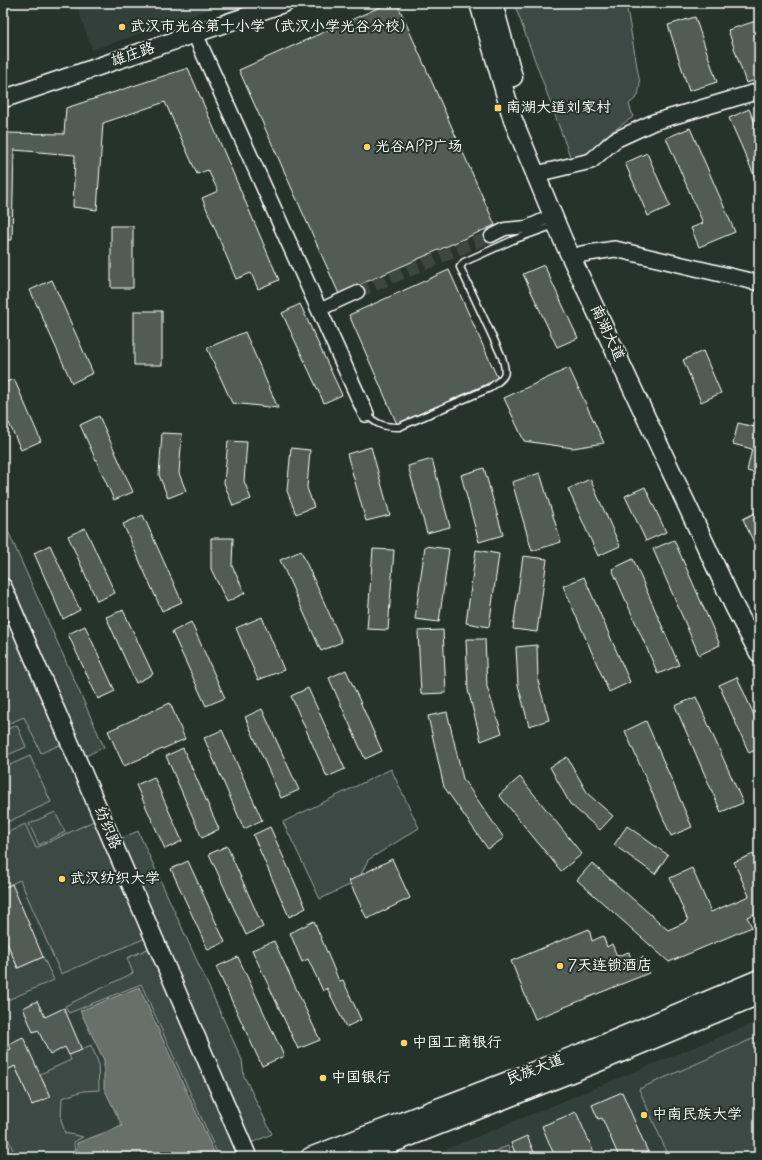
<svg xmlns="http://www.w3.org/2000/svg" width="762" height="1160" viewBox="0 0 762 1160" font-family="Mynerve,'LXGW WenKai TC',sans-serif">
<rect width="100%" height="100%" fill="#26332d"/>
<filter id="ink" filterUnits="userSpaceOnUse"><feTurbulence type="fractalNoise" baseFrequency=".025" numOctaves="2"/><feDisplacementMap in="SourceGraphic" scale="8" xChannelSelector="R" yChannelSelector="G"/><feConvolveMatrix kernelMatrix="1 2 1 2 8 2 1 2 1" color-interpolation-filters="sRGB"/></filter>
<g filter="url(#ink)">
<!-- built -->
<path fill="#333f3a" d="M76,3H228L92,50Z
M3,611L152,947L245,1157H3Z
M759,1021V1157H428L631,1073Z"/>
<!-- green -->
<path fill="#3e4944" stroke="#9ea4a2" d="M514,3H626L640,84L638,96L629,104L633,117L603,138L595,148L585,154L571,159Z
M3,520L104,747L78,760L3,587Z
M3,611L62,744L41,753L24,717L3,726Z
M17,725L26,747L3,757V731Z
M30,756L51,802L3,824V768Z
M391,769L419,828L368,860L358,881L320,899L283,822Z
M55,812L65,832L39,845L29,824Z
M96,820L148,937L61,974L20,880L3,888V835L25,824L36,848Z
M138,831L242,1060L244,1076L272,1134L244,1146L113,842Z
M3,934L18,968L43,957L54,980L3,1002Z
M152,947L245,1157H213L218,1155L141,984L69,1013L65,1006L133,973L127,958Z
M759,1036V1157H669L639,1089Z
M91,1045L98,1062L99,1090L83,1091L62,1098L61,1120L65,1133L83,1137L74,1142L75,1157H16L3,1127V1072L15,1066L32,1105L50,1097L40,1074L71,1060L69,1055Z
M508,1146L512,1157H479Z"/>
<!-- water -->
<path fill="#67706c" stroke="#a4a9a7" d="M139,987L215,1154L209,1157H77V1143L122,1126L104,1088V1060L80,1011Z"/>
<!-- building -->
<path fill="#515c57" stroke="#fff" d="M389,3H397L495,225L339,294L239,70Z
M695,17L717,82L689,91L668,25Z
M759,20V79L746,83L728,30Z
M188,68L279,280L258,289L251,273L236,279L202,198L218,191L208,170L197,174L165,102L103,123L97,210L73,207L75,155L14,150L12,240H3V133L64,134L66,108Z
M749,109L759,132V181L757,182L729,118Z
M690,128L735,232L699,247L691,228L703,223L666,138Z
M647,153L670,206L648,216L625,163Z
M111,226H133V288H111Z
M544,265L578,338L557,347L523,274Z
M449,270L498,379L397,424L349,315Z
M52,280L93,373L72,383L30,290Z
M300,304L342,395L324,403L282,313Z
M134,311H162V365H134Z
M245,332L278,408L232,403L207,348Z
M703,351L721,393L701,402L683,360Z
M569,368L604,443L573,448L524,441L504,398Z
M14,379L41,441L21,450L9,423L3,426V383Z
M99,416L133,492L114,500L80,425Z
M738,423L759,428V474L747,471L752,449L733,444Z
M162,433L182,434L179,473L186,491L168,498L159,475Z
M228,441L247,442L244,481L251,499L233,506L224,483Z
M371,447L390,515L366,521L347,454Z
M291,448L310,450L307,488L314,507L296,514L287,491Z
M432,459L450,527L427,533L408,466Z
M484,468L503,535L479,542L461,475Z
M540,473L561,542L532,551L512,482Z
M590,479L620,546L598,556L568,489Z
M645,487L666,532L646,541L625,496Z
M759,511V554L743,519Z
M143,515L182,602L162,611L123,524Z
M85,528L115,593L97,601L68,536Z
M211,538H233L232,566L245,593L227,602L211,569Z
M674,540L720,645L699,655L653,549Z
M50,545L80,610L63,619L34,553Z
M425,546L449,549L439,622L415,619Z
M373,549L394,550L388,630L367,629Z
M476,550L499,554L489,627L466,623Z
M301,551L342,642L321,651L280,560Z
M523,556L547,559L537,632L513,629Z
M633,559L679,665L658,674L612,569Z
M584,577L630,682L609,692L563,586Z
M123,610L153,674L136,683L106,617Z
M262,617L284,670L258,680L236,628Z
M191,622L225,698L206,706L172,632Z
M85,626L115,691L98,699L68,634Z
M443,630L446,693L421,694L418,631Z
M466,639H485L487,687L502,733L481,741L468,690Z
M537,645L538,681L549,720L529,726L518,685L516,647Z
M346,670L382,751L365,759L329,678Z
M737,677L759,726V748L749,753L719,685Z
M308,688L345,769L327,777L291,696Z
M696,697L743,803L721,812L675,706Z
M170,703L185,739L124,766L108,731Z
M262,709L299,790L281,798L245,717Z
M447,712L463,779L504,838L488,849L444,787L428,716Z
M646,721L692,827L671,836L625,731Z
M222,730L262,820L244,829L204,738Z
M183,748L219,829L202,838L166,756Z
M567,757L588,794L613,816L600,830L570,804L550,767Z
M154,777L182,841L165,849L136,785Z
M520,777L582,854L561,871L499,795Z
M627,826L668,855L655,874L614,845Z
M270,827L306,908L289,917L253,835Z
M227,846L263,927L246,935L209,854Z
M756,853L759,862V912L747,917L752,927L669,962L577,880L592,863L668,930L688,921L670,878L692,868L711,912L749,896L734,862Z
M392,859L410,898L367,919L349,881Z
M188,861L225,942L208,950L171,869Z
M12,884L43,957L18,968L3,934V888Z
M314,921L339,981L343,980L361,1020L346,1027L327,988L323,991L308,959L302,962L290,933Z
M589,929L592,941L603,936L607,947L612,944L617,956L629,952L632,963L643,957L649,973L535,1019L511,961Z
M274,941L320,1040L298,1049L252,950Z
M238,957L284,1056L262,1066L216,967Z
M37,1001L45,1017L64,1008L82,1050L69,1055L65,1047L50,1055L38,1030L33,1032L23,1008Z
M23,1037L50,1097L32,1105L15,1066L3,1072V1053L11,1049L9,1044Z
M622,1092L650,1157H619L602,1118L598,1119L592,1105Z
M576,1112L596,1157H555L542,1126Z
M527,1136L536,1157H517L511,1143Z"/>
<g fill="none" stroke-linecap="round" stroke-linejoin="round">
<!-- minor-tunnel -->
<path stroke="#3c4742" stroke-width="12" stroke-dasharray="12 6" stroke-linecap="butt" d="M358,292L491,236"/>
<defs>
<path id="service" d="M366,414C377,425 384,427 399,427L490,388C505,376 508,377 502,357L460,267L464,262L513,240L555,225"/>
<path id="minor" d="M491,236L505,229L527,227L553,215
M319,310L358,292"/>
<path id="tertiary" d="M195,34L366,414
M536,174L591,161L615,140L654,122L759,91
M572,259L582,254L615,249L759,283"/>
<path id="secondary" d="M3,99L285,3
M3,587L248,1157"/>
<path id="primary" d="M479,3L513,120L563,240L735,608L759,653
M493,3L513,77
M310,1157L594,1048L759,979
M358,1157L599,1062L759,995"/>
</defs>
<!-- service casing -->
<use href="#service" stroke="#fff" stroke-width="9"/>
<!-- minor casing -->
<use href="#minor" stroke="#fff" stroke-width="15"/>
<!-- tertiary casing -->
<use href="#tertiary" stroke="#fff" stroke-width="18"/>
<!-- secondary casing -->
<use href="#secondary" stroke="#fff" stroke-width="20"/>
<!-- primary casing -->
<use href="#primary" stroke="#fff" stroke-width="21"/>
<!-- service -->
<use href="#service" stroke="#26332d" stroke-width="6"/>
<!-- minor -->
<use href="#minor" stroke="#26332d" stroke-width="12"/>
<!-- tertiary -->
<use href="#tertiary" stroke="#26332d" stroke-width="15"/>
<!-- secondary -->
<use href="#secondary" stroke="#26332d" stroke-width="17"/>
<!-- primary -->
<use href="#primary" stroke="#26332d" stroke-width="18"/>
</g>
</g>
<!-- markers -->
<g fill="#ffd166" stroke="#26332d" stroke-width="1.5">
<circle cx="122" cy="27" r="4"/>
<rect x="494" y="104" width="8" height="8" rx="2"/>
<circle cx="367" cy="147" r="4"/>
<circle cx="62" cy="879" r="4"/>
<circle cx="560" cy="966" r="4"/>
<circle cx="404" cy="1043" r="4"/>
<circle cx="323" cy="1078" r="4"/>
<circle cx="644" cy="1115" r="4"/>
</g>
<g text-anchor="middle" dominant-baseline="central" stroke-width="4" stroke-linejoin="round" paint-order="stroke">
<!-- poi labels -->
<g font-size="15" fill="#fff" stroke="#26332d" text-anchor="start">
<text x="130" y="27">武汉市光谷第十小学（武汉小学光谷分校）</text>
<text x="506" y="108">南湖大道刘家村</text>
<text x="375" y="147">光谷APP广场</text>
<text x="70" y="879">武汉纺织大学</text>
<text x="568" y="966">7天连锁酒店</text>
<text x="412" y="1043">中国工商银行</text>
<text x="331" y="1078">中国银行</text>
<text x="652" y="1115">中南民族大学</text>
</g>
<!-- street labels -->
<g font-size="15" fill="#fff" stroke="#26332d">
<text transform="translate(133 55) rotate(-19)">雄庄路</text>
<text transform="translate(607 333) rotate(65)">南湖大道</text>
<text transform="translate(107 828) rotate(67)">纺织路</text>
<text transform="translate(535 1070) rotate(-21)">民族大道</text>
</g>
</g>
<!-- margin -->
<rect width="762" height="1160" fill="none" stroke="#26332d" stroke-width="16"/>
<rect x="8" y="8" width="746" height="1144" fill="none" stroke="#fff" stroke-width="1.5" filter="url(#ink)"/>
</svg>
